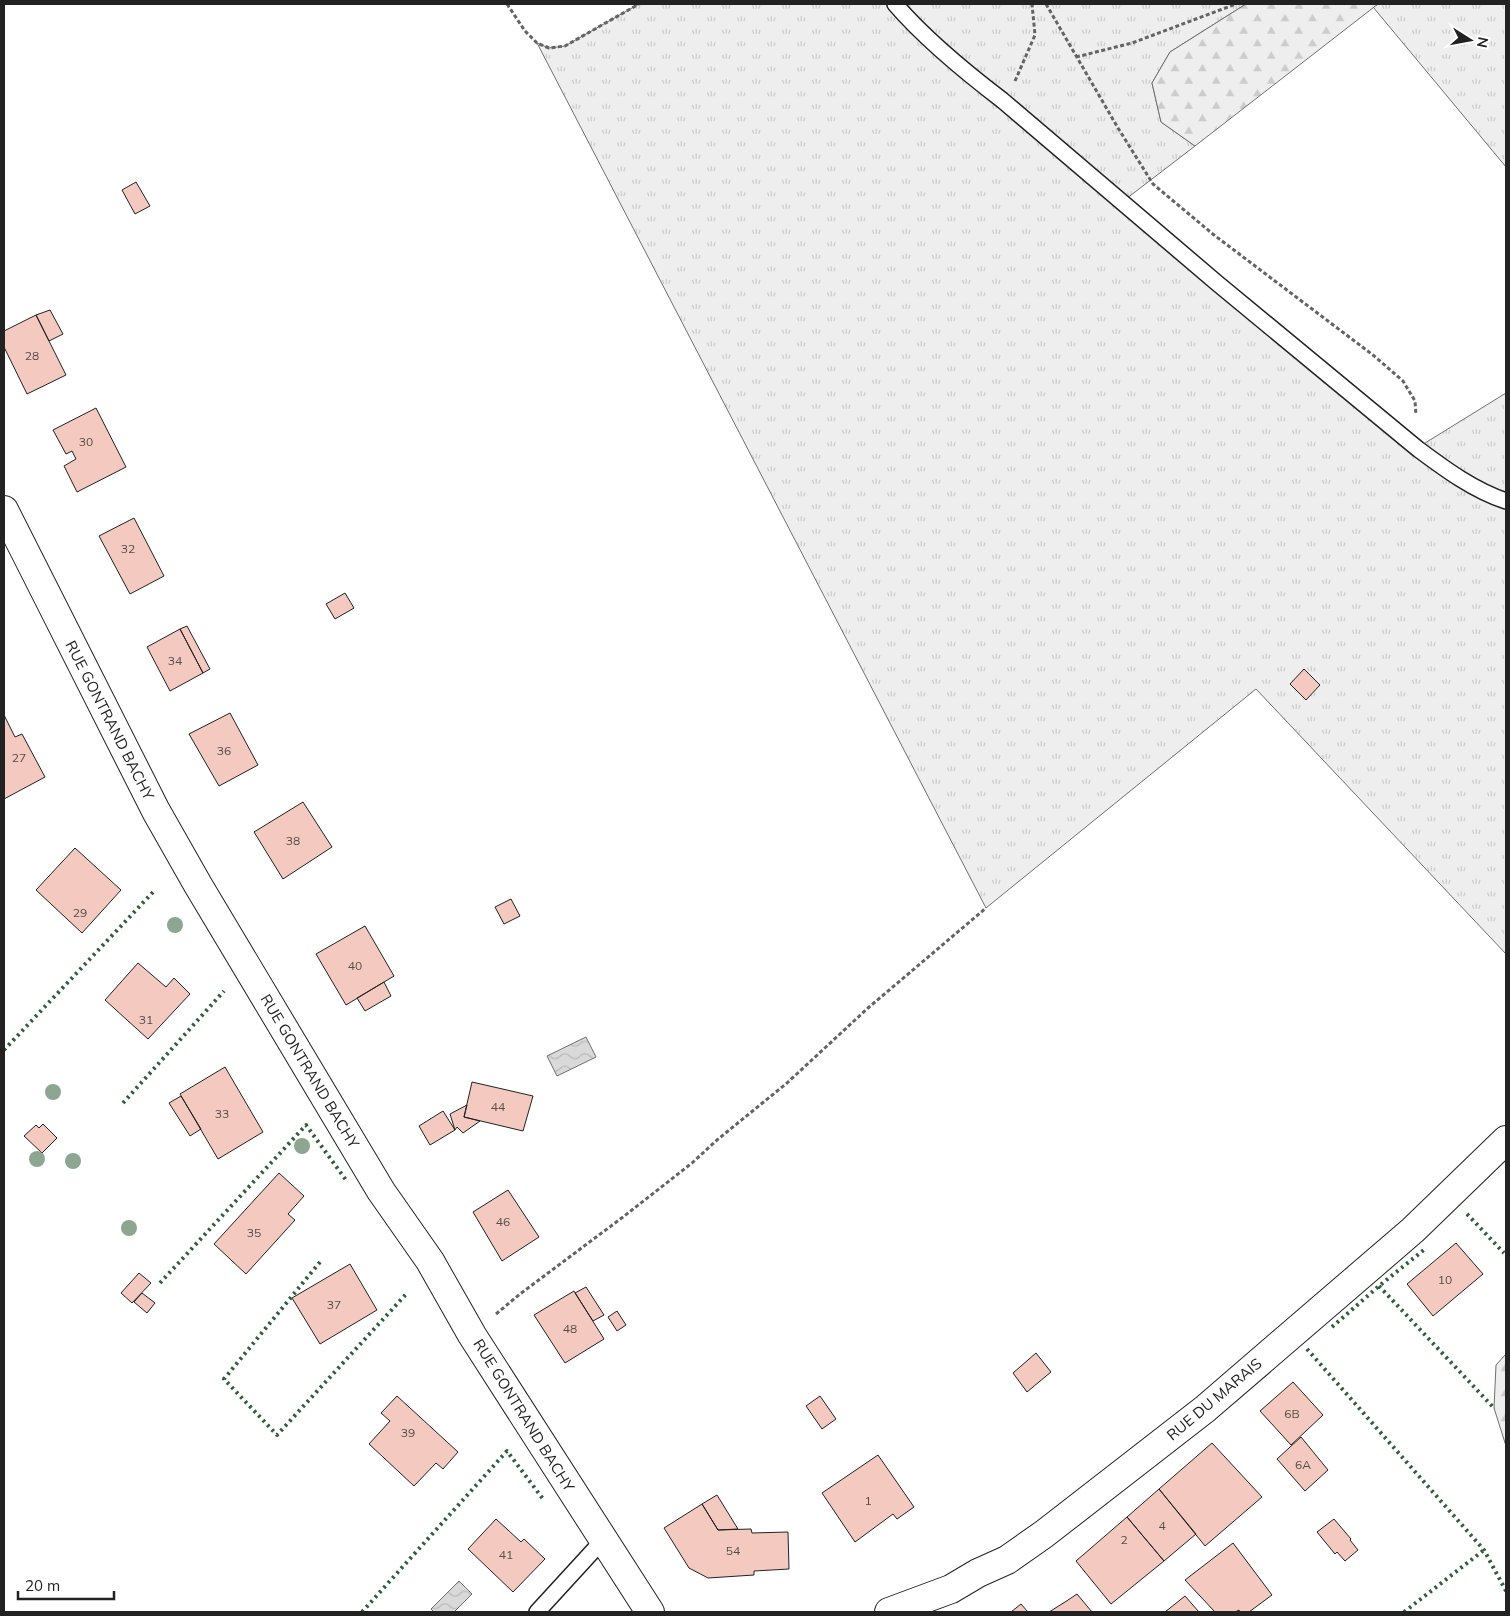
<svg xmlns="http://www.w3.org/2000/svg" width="1510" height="1616" viewBox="0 0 1510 1616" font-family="Mulish,sans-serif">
<defs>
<pattern id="grass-tufts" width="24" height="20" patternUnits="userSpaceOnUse" patternTransform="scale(1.25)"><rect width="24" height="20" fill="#eee"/><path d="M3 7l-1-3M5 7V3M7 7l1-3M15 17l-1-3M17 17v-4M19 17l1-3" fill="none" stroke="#ccc"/></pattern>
<pattern id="forest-firs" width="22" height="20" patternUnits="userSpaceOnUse" patternTransform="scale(1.25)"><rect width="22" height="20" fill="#eee"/><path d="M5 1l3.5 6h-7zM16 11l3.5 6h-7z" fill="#ccc"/></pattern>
<pattern id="water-waves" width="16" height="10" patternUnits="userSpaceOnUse" patternTransform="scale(1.25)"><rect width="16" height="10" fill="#d9d9d9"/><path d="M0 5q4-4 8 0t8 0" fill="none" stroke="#bababa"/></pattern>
</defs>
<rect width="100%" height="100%" fill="#fff"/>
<!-- grass -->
<path fill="url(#grass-tufts)" stroke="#6f6f6f" d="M639,4H1246L1170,52L1152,83L1161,122L1195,146L1122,202L1417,448L1506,393V954L1256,689L986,908L537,43L549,48L565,46Z
M1378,4H1506V167L1373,7Z"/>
<!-- forest -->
<path fill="url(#forest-firs)" stroke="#6f6f6f" d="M1246,4H1378L1195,146L1161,122L1152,83L1170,52Z
M1506,1354V1446L1494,1408L1496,1365Z"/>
<!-- water -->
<path fill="url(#water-waves)" stroke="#6f6f6f" d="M586,1037L596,1057L557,1076L547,1056Z
M459,1581L472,1594L454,1612H434L431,1609Z"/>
<!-- building -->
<path fill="#f3c9c0" stroke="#222" d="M136,182L150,206L135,214L122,190Z
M50,310L63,334L49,341L36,315Z
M36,315L66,375L27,394L4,347V331Z
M96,408L126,467L77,492L64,466L76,459L72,451L66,454L53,430Z
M134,518L164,576L130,594L99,536Z
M345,593L354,608L335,619L326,604Z
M187,626L210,669L203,673L180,629Z
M180,629L203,673L170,691L147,647Z
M1304,669L1320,685L1306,700L1290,684Z
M230,713L258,765L219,786L189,734Z
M4,715L15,737L22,734L45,777L4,799Z
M303,802L332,847L283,879L254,832Z
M75,848L121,890L82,933L36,890Z
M511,899L520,916L504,924L495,907Z
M365,926L394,976L346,1005L316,954Z
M138,963L166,987L174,978L190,994L148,1039L105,1000Z
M384,982L391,996L365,1011L357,998Z
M225,1067L263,1132L218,1159L180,1094Z
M472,1082L533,1096L523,1131L464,1117Z
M181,1096L201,1129L190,1136L169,1103Z
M467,1105L464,1117L480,1121L463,1133L457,1127L455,1130L450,1114Z
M443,1111L455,1130L430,1145L419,1126Z
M43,1124L57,1138L42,1153L24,1136L36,1125L39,1128Z
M279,1173L304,1196L288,1214L295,1220L246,1274L214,1244Z
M508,1190L539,1237L502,1261L473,1212Z
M1456,1243L1483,1274L1433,1316L1407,1284Z
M350,1264L377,1310L320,1344L292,1298Z
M139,1273L151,1283L132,1303L121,1293Z
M586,1287L604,1315L593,1321L575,1293Z
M574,1291L604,1339L565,1363L534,1315Z
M142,1293L155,1303L147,1313L134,1302Z
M617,1311L626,1325L617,1331L608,1317Z
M1036,1353L1051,1372L1027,1392L1013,1373Z
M1293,1382L1323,1415L1291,1445L1260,1411Z
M397,1396L458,1452L443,1469L436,1463L414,1486L369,1444L390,1421L381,1413Z
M820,1396L836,1419L822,1429L806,1406Z
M1301,1437L1328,1470L1305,1491L1277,1459Z
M1212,1443L1262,1497L1205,1546L1159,1489Z
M878,1455L914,1507L897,1519L893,1514L855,1542L822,1493Z
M1159,1489L1196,1534L1164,1561L1127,1517Z
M717,1495L738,1529L718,1530L702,1504Z
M702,1504L718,1530L751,1529L752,1533L788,1532L789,1569L754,1571V1575L708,1578L689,1568L664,1528Z
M1127,1517L1164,1561L1111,1604L1076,1561Z
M496,1519L521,1542L524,1539L545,1559L513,1592L468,1549Z
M1334,1519L1351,1539L1350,1540L1358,1550L1345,1561L1337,1552L1335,1554L1317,1532Z
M1233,1543L1272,1595L1249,1612H1240L1239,1610L1235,1612H1215L1185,1580Z
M1077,1594L1092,1612H1049L1065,1602Z
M1185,1596L1199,1612H1165Z
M1021,1604L1028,1612H1011Z"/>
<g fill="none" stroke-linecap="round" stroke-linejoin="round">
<defs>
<path id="service" d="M895,4C926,40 964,71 1002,100L1217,283L1418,449C1445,469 1473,490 1506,501
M537,1612L603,1540"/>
<path id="minor" d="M889,1612L951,1589L978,1573L1007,1560L1044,1534L1205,1409L1413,1230L1506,1140"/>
<path id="tertiary" d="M4,510L156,811L198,885L381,1191L430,1261L472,1335L650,1612"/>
</defs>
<!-- service casing -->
<use href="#service" stroke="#222" stroke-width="18"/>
<!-- minor casing -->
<use href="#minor" stroke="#222" stroke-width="30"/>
<!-- tertiary casing -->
<use href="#tertiary" stroke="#222" stroke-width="30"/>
<!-- path -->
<path stroke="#646464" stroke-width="3" stroke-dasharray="4 2.5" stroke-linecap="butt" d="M507,4L525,31L537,43L549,48L565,46L639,4
M1046,4L1118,128L1153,184L1214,235L1373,355L1403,381L1415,401L1416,415
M1076,57L1132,43L1236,4
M1015,81L1035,35L1032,4
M496,1314L520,1294L623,1217L692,1163L717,1140L787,1083L868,1008L986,908"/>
<!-- service -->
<use href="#service" stroke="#fff" stroke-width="15"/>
<!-- minor -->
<use href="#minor" stroke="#fff" stroke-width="28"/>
<!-- tertiary -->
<use href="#tertiary" stroke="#fff" stroke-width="28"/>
<!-- hedge -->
<path stroke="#2f5e38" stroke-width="4" stroke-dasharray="2.5 4" stroke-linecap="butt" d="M4,1050L155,890
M123,1103L224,991
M1467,1214L1504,1253
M320,1262L224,1379L277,1435L408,1292
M160,1283L306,1125L346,1180
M1379,1286L1494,1408
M1332,1327L1379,1286L1425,1249
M1307,1349L1484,1550L1506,1591
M362,1612L507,1451L543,1499
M1404,1612L1484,1550"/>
</g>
<!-- trees -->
<g fill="#8da692">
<circle cx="175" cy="925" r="8"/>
<circle cx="53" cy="1092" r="8"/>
<circle cx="302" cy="1146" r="8"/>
<circle cx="37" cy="1159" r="8"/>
<circle cx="73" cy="1161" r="8"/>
<circle cx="129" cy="1228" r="8"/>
</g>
<g text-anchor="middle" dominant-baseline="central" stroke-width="4" stroke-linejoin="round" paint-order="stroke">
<!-- number labels -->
<g font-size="12" fill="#564c4a">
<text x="32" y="355">28</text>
<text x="86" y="441">30</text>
<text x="128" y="548">32</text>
<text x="175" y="660">34</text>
<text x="224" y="750">36</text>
<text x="19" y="757">27</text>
<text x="293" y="840">38</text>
<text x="80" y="912">29</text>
<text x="355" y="965">40</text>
<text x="146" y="1019">31</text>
<text x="498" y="1106">44</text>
<text x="222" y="1113">33</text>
<text x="503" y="1221">46</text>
<text x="254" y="1232">35</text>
<text x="1445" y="1279">10</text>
<text x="334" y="1304">37</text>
<text x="570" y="1328">48</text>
<text x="1292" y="1413">6B</text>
<text x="408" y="1432">39</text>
<text x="1303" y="1464">6A</text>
<text x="868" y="1500">1</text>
<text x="1162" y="1525">4</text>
<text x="1124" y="1539">2</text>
<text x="733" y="1550">54</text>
<text x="506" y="1554">41</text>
</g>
<!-- street labels -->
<g font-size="15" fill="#222" stroke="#fff">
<text transform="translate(110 720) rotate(63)">RUE GONTRAND BACHY</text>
<text transform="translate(310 1071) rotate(59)">RUE GONTRAND BACHY</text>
<text transform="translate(1214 1399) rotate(-40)">RUE DU MARAIS</text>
<text transform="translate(524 1415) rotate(58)">RUE GONTRAND BACHY</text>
</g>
</g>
<!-- border -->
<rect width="1510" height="1616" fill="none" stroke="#222222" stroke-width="10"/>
<!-- north arrow -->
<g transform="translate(1470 40) rotate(101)" stroke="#ffffff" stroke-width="4" paint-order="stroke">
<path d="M0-4L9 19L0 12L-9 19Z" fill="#222222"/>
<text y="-8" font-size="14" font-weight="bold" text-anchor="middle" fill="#222222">N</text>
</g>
<!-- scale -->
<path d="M18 1591v8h96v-8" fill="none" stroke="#222222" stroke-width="2.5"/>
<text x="25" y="1591" font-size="15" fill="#222222" stroke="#ffffff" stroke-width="4" paint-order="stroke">20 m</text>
</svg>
